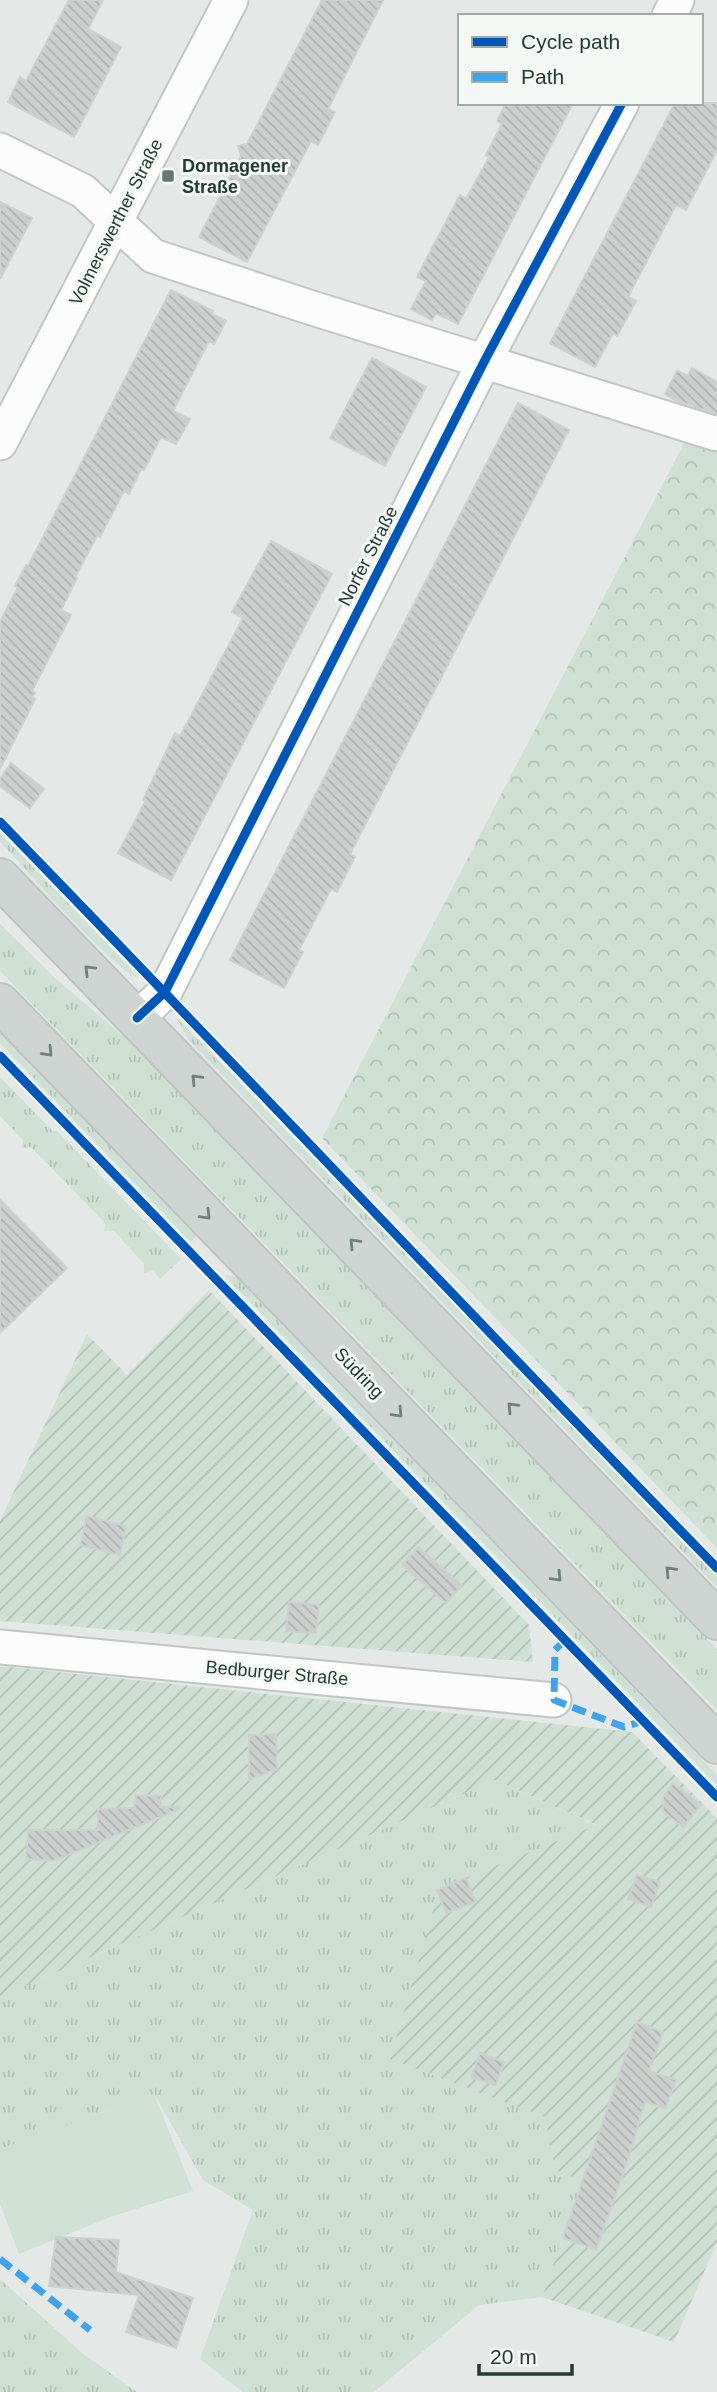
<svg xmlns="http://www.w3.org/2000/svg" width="717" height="2392" viewBox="0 0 717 2392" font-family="Helvetica,sans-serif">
<defs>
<pattern id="grass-tufts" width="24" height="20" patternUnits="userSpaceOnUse" patternTransform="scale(1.75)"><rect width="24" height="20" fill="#cfe0d4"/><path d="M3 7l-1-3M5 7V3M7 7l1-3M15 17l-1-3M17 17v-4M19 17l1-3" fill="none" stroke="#b2c1b6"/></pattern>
<pattern id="park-crowns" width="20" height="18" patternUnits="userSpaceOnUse" patternTransform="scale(1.75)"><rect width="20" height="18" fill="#cfe0d4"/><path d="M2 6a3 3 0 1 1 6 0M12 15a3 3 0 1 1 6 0" fill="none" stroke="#b2c1b6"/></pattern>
<pattern id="garden-furrows" width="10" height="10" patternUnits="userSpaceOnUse" patternTransform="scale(1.75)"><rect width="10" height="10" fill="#cfe0d4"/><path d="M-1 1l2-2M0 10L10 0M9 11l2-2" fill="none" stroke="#b2c1b6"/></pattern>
<pattern id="building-back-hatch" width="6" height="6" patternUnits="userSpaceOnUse" patternTransform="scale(1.75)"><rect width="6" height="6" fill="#cbd0ce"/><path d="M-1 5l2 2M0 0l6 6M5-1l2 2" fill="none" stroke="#aeb3b1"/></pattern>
</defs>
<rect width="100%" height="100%" fill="#e4e9e7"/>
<!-- grass -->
<path fill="url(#grass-tufts)" d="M0,833L132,970L137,977C118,974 21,863 0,842Z
M0,924L55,978L130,1042L717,1649V1710L0,971Z
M177,1018L717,1577V1587L189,1040Z
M0,1032L197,1235L191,1242L0,1043Z
M0,1077L54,1132L57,1131L181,1259L160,1279L153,1271L144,1273V1264L114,1231H104L105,1223L31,1147L22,1148L23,1140L0,1116Z
M224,1275L236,1277L717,1775V1785Z
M495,1780L598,1826L390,2059L545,2117L555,2170L583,2181L542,2297L479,2305L374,2392H243L200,2359L253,2210L203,2180L154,2094L0,2149V1997Z
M0,2279L82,2353L137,2392H0Z"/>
<!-- park -->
<path fill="url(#park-crowns)" d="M692,428L717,436V1548L322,1138Z"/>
<!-- garden -->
<path fill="url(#garden-furrows)" d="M209,1290L529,1625L533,1662L0,1621V1521L87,1334L127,1375Z
M0,1666L632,1732L717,1818V2242L674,2342L542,2297L583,2181L555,2170L545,2117L390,2059L440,1888L597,1825L495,1780L0,1997Z"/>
<!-- pitch -->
<path fill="#cfe0d4" d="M154,2094L193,2191L113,2216L19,2254L0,2204V2149Z"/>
<!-- building -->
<path fill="url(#building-back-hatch)" stroke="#cdd2d0" stroke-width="2" d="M69,0H103L88,29L121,47L74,137L8,102L20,77L26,81Z
M322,0H383L328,109L335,112L318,145L311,141L247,262L199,237L241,156L238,146L247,144Z
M506,103H573L458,324L436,313L432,320L411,309L426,281L417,277L460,195L466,199L489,157L486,155L502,124L497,121Z
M675,103H717V150L686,210L676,205L628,297L636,301L617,336L613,333L595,367L550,343Z
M0,202L32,218L0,279Z
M171,290L213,311L212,314L226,321L214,344L209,341L173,411L190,419L176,444L161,437L144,470L141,469L129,494L124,491L100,537L97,536L75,577L77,578L61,610L71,615L32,691L35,693L32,697L35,699L0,769V622L18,587L15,586L26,565L28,566Z
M372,358L426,387L385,466L330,438Z
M692,368L717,382V414L677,401L665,394L677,371L688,376Z
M518,403L569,430L350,854L355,857L337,892L331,889L299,950L303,952L284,988L230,960Z
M271,541L332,574L171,880L118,853L145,802L143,800L175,733L180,736L243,618L232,612Z
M11,763L44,789L30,808L0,786V779Z
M0,1200L67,1268L0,1333Z
M87,1516L126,1526L120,1555L80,1545Z
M418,1547L462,1585L446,1603L402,1565Z
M289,1602L319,1605L316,1633L286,1631Z
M276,1734L277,1769L249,1780V1735Z
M673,1783L701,1805L683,1827L663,1812V1797Z
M136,1795L161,1796L160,1807H179L180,1809L53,1861L26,1859L28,1830H98V1809L134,1808Z
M637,1875L660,1882L651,1907L628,1899Z
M466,1878L476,1902L446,1913L437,1890Z
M637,2022L663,2032L649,2071L676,2080L665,2109L645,2101L629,2157L596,2250L563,2238Z
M480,2053L504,2062L496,2085L471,2077Z
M56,2237L119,2240L116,2272L193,2298L176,2348L126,2332L139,2295L49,2286Z"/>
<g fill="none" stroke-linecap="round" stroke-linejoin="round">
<defs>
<path id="street" d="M669,16L677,0
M0,150L83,191L153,256L312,308L717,434
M0,443L231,0
M137,1018L165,992L485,360L622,103
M0,1647L554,1700"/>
<path id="primary" d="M0,878L717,1620
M0,1003L717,1744"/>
</defs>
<!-- street casing -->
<use href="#street" stroke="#c1c6c4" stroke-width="37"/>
<!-- primary casing -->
<use href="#primary" stroke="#bdc4c2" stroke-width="42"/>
<!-- street -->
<use href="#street" stroke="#fbfcfb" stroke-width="33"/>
<!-- primary -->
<use href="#primary" stroke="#ced5d3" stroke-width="38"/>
<!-- quiet -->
<path stroke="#3ea3eb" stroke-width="7" stroke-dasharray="14 7" stroke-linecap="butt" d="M565,1640L555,1650L554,1700L624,1727L643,1721
M0,2259L90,2330"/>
<defs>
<path id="cycleway" d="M0,822C240,1069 476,1321 717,1568
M137,1018L165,992L485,360L622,103
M0,1056L717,1797"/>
</defs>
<!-- cycleway casing -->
<use href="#cycleway" stroke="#f3f8f5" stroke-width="13"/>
<!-- cycleway -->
<use href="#cycleway" stroke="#0057b8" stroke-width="9"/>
</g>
<!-- one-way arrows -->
<defs><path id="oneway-chevron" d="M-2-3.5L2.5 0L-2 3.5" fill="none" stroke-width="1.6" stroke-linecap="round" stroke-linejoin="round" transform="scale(1.75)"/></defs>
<g stroke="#70807b">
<use href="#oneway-chevron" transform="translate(89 970) rotate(-135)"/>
<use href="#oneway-chevron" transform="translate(48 1052) rotate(46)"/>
<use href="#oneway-chevron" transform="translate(196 1079) rotate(-134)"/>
<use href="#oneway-chevron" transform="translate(206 1215) rotate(46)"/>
<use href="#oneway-chevron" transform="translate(354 1243) rotate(-134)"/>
<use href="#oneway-chevron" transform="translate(512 1407) rotate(-134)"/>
<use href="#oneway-chevron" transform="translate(398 1413) rotate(46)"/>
<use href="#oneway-chevron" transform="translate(670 1571) rotate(-134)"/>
<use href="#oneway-chevron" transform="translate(557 1577) rotate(46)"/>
</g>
<!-- markers -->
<rect fill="#677772" stroke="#f3f8f5" stroke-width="2.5" x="161" y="169" width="14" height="14" rx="3.5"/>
<g text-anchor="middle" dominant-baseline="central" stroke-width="6" stroke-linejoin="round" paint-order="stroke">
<!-- poi labels -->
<g font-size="18" font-weight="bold" fill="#243a33" stroke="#f3f8f5" text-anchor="start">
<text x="182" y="166">Dormagener<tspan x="182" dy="21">Straße</tspan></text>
</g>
<!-- street labels -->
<g font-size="18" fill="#243a33" stroke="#f3f8f5">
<text transform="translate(116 222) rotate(-63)">Volmerswerther Straße</text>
<text transform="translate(368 556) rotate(-63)">Norfer Straße</text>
<text transform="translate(359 1373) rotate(46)">Südring</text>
<text transform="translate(277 1673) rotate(5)">Bedburger Straße</text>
</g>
</g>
<!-- legend -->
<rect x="458" y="14" width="245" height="91" fill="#f3f8f5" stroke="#a0aca7" stroke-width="2"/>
<rect x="472" y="37" width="35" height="10" fill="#0057b8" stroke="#a0aca7" stroke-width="2"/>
<text x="521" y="49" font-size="21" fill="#243a33">Cycle path</text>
<rect x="472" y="72" width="35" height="10" fill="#3ea3eb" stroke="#a0aca7" stroke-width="2"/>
<text x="521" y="84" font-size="21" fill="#243a33">Path</text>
<!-- scale -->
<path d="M479 2364v10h93v-10" fill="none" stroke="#243a33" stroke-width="3.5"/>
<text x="490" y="2364" font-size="21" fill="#243a33" stroke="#f3f8f5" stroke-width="5" paint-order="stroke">20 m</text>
</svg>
